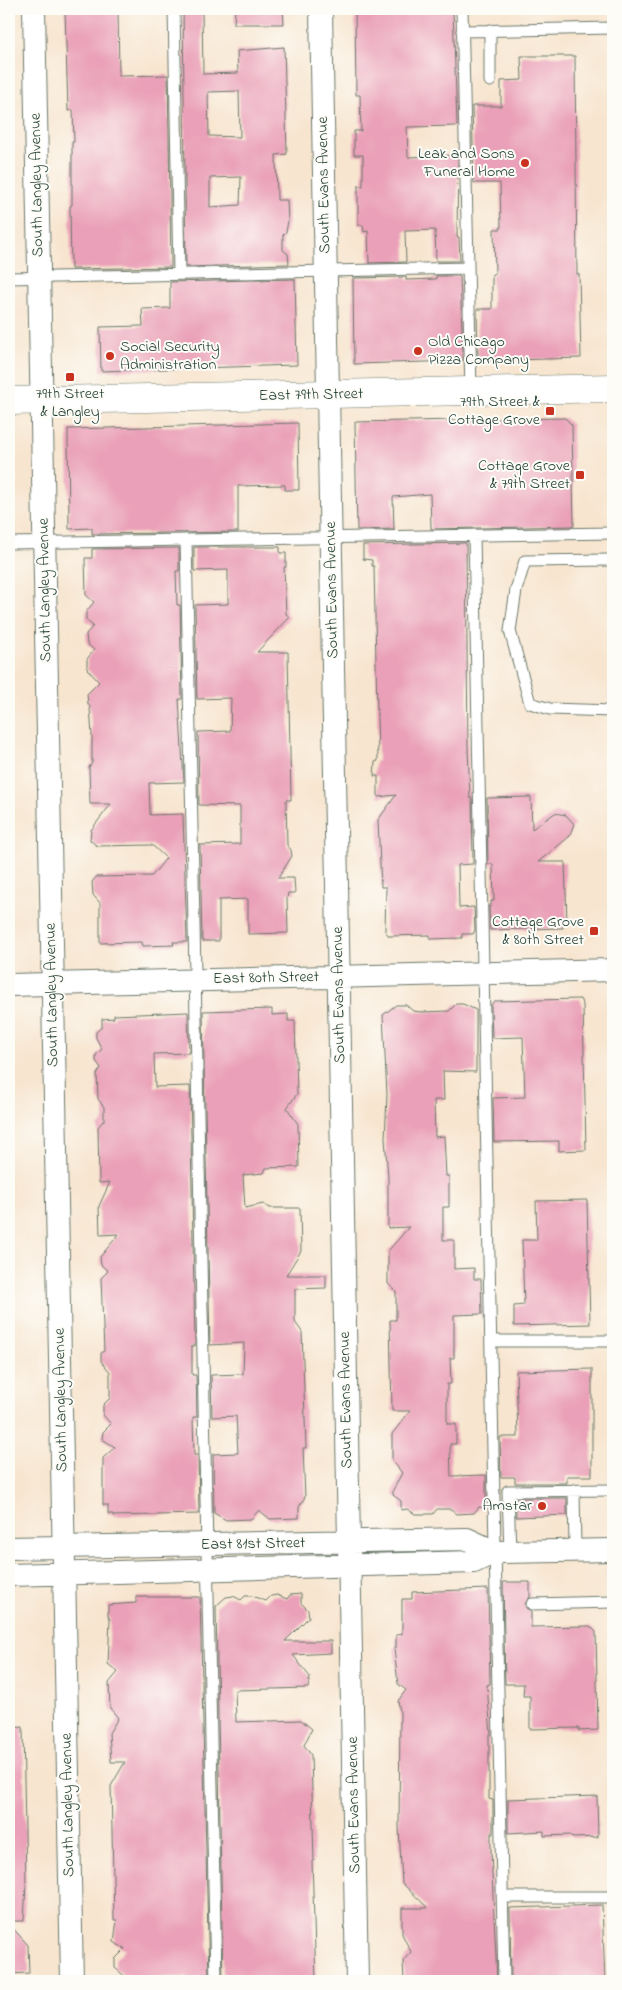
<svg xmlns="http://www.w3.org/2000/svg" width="622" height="1990" viewBox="0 0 622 1990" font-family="'Indie Flower',sans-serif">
<rect width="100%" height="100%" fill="#fdfcf7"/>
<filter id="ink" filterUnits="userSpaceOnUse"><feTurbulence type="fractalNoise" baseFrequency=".02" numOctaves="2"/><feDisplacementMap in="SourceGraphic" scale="10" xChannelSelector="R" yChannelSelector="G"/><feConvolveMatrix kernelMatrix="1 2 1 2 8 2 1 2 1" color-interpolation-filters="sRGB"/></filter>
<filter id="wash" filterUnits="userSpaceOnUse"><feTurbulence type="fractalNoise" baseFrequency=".0096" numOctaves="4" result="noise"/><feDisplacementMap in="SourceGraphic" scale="20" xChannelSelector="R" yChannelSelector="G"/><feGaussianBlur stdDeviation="1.12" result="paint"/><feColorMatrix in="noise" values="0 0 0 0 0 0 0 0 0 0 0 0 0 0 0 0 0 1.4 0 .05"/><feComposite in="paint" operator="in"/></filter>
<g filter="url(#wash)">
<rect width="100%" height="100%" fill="#f7e5cf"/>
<g id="blocks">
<!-- building -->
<path fill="#eaa0b8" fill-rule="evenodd" d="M183,9H202L203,74L238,73L237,51L284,47L287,154L276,155L277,200H287L288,221L286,232L283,235V250L288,254L289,264L186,267ZM239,91L240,137L209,136L208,92ZM241,177L240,205L210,207V178Z
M235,9H283L284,24H234Z
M355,9H453L457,126L407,127L408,157L458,155L457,237H459L460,261H436L435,230L405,231L406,262L369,263L368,231L364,232L363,225H358V186H363V155H354V131H361L360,95H356Z
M65,10H118L119,76L168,75L171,267L71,269L70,206L72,205V142H74L73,110L68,111Z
M521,56H575L577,274H579L581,358L478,361L477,309H492V274H495L494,229H501L500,183H474L472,106H501V81L522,80Z
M436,276H460L463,361L354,364L353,278L406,277V280L436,279Z
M295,279L297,365L101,371L100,327L143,326L142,309L170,308V282Z
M565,418L572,425L574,526L431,529L430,494L393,497L394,529L357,530L355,422Z
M298,423L299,490H285V485L238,486V532L92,534V528L69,529L68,429Z
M466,543L468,749L470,798H472L473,864L458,865L459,908L474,907L475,930L473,934H462V938L430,939V935L389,936L385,931L386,887H381L378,820L396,795L378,797V776H374L375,762L378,761L374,566H372V560L363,559V545Z
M194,547H280V553H286V567H284L286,614L290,617L257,652H288L291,800H286L287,845L291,850L292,856L278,878H294L295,893H288L287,898L288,933L248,934V899L219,900V941H202L200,845L240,844V806L199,805L198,732L230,731L231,698L197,699L195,605L228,604V570L194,571Z
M179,548V571H176L177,605H180L182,699H179L184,782L149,783L150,815L183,814L187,942H173L174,945L143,946L142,942L100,943V903L93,895L92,882L96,877L152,876L166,858L152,845L97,846L90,840L91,830L111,804H90L89,767L92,763V736L90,707L88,704L87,694L99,682L87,669V659L94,650L87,644L86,634L93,626L86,620V612L94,602L86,595L85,558H92V549Z
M531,797L532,829L555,813L566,815L574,824L569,837L538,862H565L567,923H563V928L490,930L489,906H491V901H494L493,864H488L487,798Z
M580,999L583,1005L586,1150L559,1151V1141L494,1142L493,1098L525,1097L523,1037L492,1038L491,1005L494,1001Z
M456,1004H463L476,1010V1072L443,1071L444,1100H434L435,1137L444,1136L446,1176H449V1207H443V1240H454V1269L474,1268V1279H481L482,1314L454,1315V1358H450L451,1384H447V1424H456V1444H450L451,1476L486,1475V1507H479L474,1513L457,1514L451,1509H437L433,1514H415L407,1509L401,1510V1501L393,1495V1490L402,1473L392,1460V1434L410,1411H392L390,1320H396V1291L388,1284V1251L409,1227L388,1228V1177L385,1139L387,1095L383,1015L396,1005H406L413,1011L422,1012L449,1011Z
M272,1009V1015L288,1014V1021H295L297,1094L287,1108L298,1124L299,1167L266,1168L264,1173L243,1175L245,1208L263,1204L270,1208H300L301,1251L286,1275H326V1288L295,1289V1322L302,1332L306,1448H303L305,1497L299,1507V1518L270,1519L259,1510L251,1519L226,1520L214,1513L213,1454L238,1453L236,1416L212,1417L211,1375L243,1374L244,1343L210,1345L203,1011Z
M188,1012L189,1053L154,1054L155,1087L190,1086L195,1346H192V1375H196L197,1417H193L194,1455H198L199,1514L113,1516V1514H108V1505H103V1458L115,1447L102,1439L103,1432L111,1424L103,1415V1405L110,1398V1372L101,1361V1353L104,1351L101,1278L108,1271L101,1265L100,1257L119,1234L100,1235L99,1206L110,1182L99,1183L98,1127L104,1120V1107L98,1099L97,1074L101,1068L96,1061V1055L102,1049L96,1038V1032L102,1027V1019L114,1018V1015Z
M587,1200L590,1324L514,1326V1306L524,1305L522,1240H537L536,1201Z
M592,1369V1476H567V1483H515V1477H501L500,1437H518L516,1371Z
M516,1498H567V1515L516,1517Z
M503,1582H530V1597L525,1604L526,1608L531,1611V1627L590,1626L596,1632L598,1730L579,1731V1728L530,1729V1696H523L524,1684H505Z
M488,1589L490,1684L487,1685L491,1735H489V1799L493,1800V1834H491V1852L497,1981H404L403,1961L411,1952L402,1934V1908H428L402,1883L399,1828L400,1712L398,1701L406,1690L398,1684L394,1648H396V1635L402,1634V1599H412V1592Z
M301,1594V1603L308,1610L309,1617L285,1641H331V1653L293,1655L310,1677L308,1688L235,1690L236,1722L301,1720L312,1729L304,1745L311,1755L314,1861H312L316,1981H223L216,1606L226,1597L233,1596L241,1600L245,1596H252L266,1601L271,1596L277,1595L287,1599L290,1595Z
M136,1597H200L209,1981H187V1977L127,1978L115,1968V1959L125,1949L114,1942L117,1920H114L111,1786L125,1762H111L109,1733L118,1718L110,1708L109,1683L118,1672L108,1664L110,1619L108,1616V1605L136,1603Z
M23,1727L26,1883L24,1921H9V1728Z
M597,1796L598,1837L573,1838L570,1835L544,1836V1831L508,1833V1799Z
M602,1905L605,1981H511L510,1908Z
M9,1924L28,1945L29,1973L9,1974Z"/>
</g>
</g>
<g filter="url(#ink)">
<use href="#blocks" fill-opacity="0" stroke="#6b786a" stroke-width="1"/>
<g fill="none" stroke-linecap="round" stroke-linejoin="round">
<defs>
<path id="lane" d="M174,9L179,274
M462,9L471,391
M462,31L613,28
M490,81V30
M9,278L468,268
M474,535L504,1981
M186,540L216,1981
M9,543L613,533
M613,560L525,561L516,590L510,631L530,703L550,709L613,711
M491,1341H613
M574,1490L575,1550
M510,1552L508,1491L613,1490
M532,1604L613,1602
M503,1897H613"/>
<path id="street" d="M34,9L72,1981
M321,9L357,1981
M9,985L613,970
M9,1548L467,1539L495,1552L613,1550
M9,1575L474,1562L495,1552"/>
<path id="secondary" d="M9,401L613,388"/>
</defs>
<!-- lane casing -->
<use href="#lane" stroke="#6b786a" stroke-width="13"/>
<!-- street casing -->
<use href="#street" stroke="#6b786a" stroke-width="24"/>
<!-- secondary casing -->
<use href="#secondary" stroke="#6b786a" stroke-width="29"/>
<!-- lane -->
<use href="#lane" stroke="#fff" stroke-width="11"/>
<!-- street -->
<use href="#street" stroke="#fff" stroke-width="22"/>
<!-- secondary -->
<use href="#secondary" stroke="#fff" stroke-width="28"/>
</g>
</g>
<!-- markers -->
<g fill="#c8321e" stroke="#fdfcf7" stroke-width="2">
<circle cx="525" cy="163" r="5"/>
<circle cx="418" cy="351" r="5"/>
<circle cx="110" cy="356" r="5"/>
<rect x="65" y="372" width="10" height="10" rx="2.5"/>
<rect x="545" y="406" width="10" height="10" rx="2.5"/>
<rect x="575" y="470" width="10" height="10" rx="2.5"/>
<rect x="589" y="926" width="10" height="10" rx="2.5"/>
<circle cx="542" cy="1506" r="5"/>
</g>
<g text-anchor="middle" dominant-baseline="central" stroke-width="4" stroke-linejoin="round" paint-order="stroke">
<!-- poi labels -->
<g font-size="16" fill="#1f3d34" stroke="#fdfcf7" text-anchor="end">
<text x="515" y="154">Leak and Sons<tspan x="515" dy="18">Funeral Home</tspan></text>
<text x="428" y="342" text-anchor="start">Old Chicago<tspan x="428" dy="18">Pizza Company</tspan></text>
<text x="120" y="347" text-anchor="start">Social Security<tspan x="120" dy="18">Administration</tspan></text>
<text x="70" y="394" text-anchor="middle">79th Street<tspan x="70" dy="18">&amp; Langley</tspan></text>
<text x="540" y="402">79th Street &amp;<tspan x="540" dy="18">Cottage Grove</tspan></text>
<text x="570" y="466">Cottage Grove<tspan x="570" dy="18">&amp; 79th Street</tspan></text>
<text x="584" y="922">Cottage Grove<tspan x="584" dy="18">&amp; 80th Street</tspan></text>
<text x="532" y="1506">Amstar</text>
</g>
<!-- street labels -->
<g font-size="16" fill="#1f3d34" stroke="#fdfcf7">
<text transform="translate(37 185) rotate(-91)">South Langley Avenue</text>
<text transform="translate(324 185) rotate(-91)">South Evans Avenue</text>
<text transform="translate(311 395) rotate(-1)">East 79th Street</text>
<text transform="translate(45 590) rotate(-91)">South Langley Avenue</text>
<text transform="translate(332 590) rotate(-91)">South Evans Avenue</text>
<text transform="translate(266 978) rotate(-1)">East 80th Street</text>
<text transform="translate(52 995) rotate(-91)">South Langley Avenue</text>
<text transform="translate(339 995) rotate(-91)">South Evans Avenue</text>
<text transform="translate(61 1400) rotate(-91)">South Langley Avenue</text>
<text transform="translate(346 1400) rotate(-91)">South Evans Avenue</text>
<text transform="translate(253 1544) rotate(-1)">East 81st Street</text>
<text transform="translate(68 1805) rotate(-91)">South Langley Avenue</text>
<text transform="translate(354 1805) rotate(-91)">South Evans Avenue</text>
</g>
</g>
<!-- margin -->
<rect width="622" height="1990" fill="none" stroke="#fdfcf7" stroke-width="30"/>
</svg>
